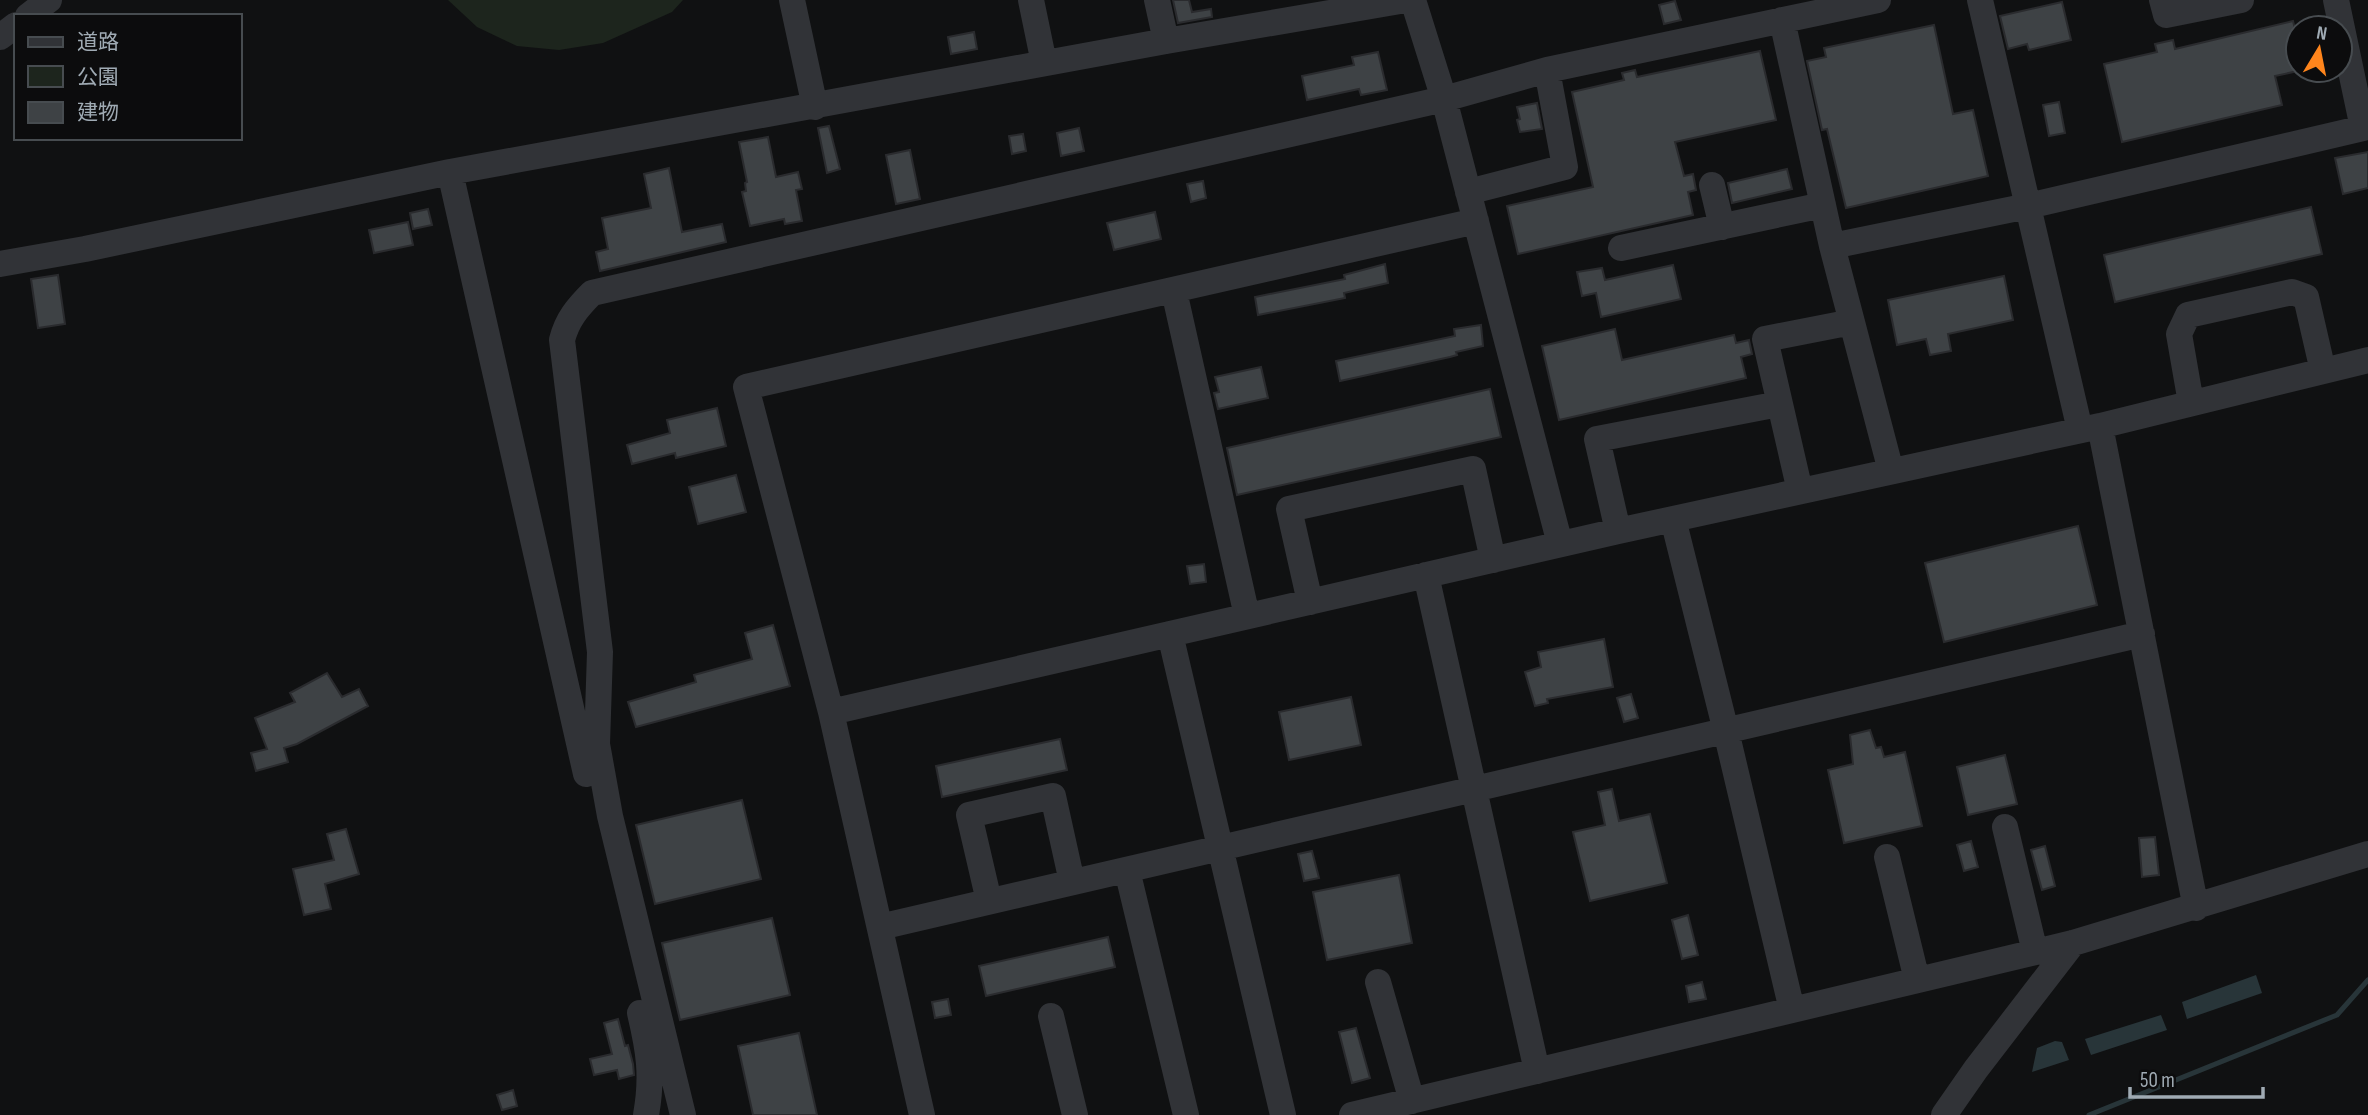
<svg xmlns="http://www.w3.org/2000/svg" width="2368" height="1115" viewBox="0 0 2368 1115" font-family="'Sofia Sans Condensed','Noto Sans JP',sans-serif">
<rect width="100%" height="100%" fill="#101112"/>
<!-- green -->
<path fill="#1d251d" d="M448,0H683L672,12L603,43L559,50L517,46L477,27Z"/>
<!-- water -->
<path fill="#283539" d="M2256,975L2262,993L2187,1019L2182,1002Z
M2161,1015L2167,1030L2091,1055L2085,1039Z
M2055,1041L2062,1042L2069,1060L2032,1072L2037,1048Z"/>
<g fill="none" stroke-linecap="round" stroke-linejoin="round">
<!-- stream -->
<path stroke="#283539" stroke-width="5" d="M2089,1115L2337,1015L2368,980"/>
</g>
<!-- building -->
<path fill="#3e4245" stroke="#2a2b2e" stroke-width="2" d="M1173,0H1189L1192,12L1211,9L1212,17L1178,23Z
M1675,1L1681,20L1664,24L1659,5Z
M2062,2L2071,40L2029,50L2027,44L2008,49L2000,16Z
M2293,21L2298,41V71L2275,76L2282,105L2122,142L2104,64L2157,52L2155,44L2173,40L2175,49Z
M1934,25L1953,114L1973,110L1988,176L1846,208L1827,129L1822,130L1807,61L1826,57L1824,48Z
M974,32L977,49L951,54L948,37Z
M1760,51L1776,120L1675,142L1684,176L1693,174L1696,190L1688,192L1693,215L1518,254L1507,206L1593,187L1572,92L1624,80L1622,73L1635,70L1637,77Z
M1378,52L1387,90L1361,95L1359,89L1307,100L1302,76L1354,65L1352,57Z
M2059,102L2065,133L2049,136L2043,105Z
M1537,103L1542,129L1520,132L1517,120L1520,119L1517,107Z
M829,126L840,169L827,173L818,128Z
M1079,128L1084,151L1061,156L1057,133Z
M1023,134L1026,151L1012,154L1009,136Z
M768,137L776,177L798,172L802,189L796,190L802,221L785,224L784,219L750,226L742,192L746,191L745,183L747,182L739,142Z
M910,150L920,199L896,204L886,155Z
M2368,152V188L2343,194L2335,158Z
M669,168L682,232L722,224L726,242L600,271L596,252L608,249L602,218L651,208L644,174Z
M1787,169L1792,189L1732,203L1728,183Z
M1203,181L1206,198L1191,202L1187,184Z
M2311,207L2322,254L2115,302L2104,255Z
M428,209L432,225L413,229L410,213Z
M1155,212L1161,239L1114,250L1107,223Z
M408,222L413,245L374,253L369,230Z
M1385,264L1388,283L1344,293L1345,298L1258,315L1255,297L1345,279L1344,275Z
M1673,265L1681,299L1601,317L1596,293L1582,296L1577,272L1602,268L1605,280Z
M58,275L65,324L38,328L31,279Z
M2004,276L2013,320L1948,334L1951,351L1930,355L1926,339L1897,345L1888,300Z
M1481,325L1483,346L1456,352L1457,355L1450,357L1340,381L1336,361L1455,336L1454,329Z
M1615,329L1622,360L1734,335L1736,343L1749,340L1752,354L1741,357L1746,378L1559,420L1542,346Z
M1261,367L1268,398L1218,409L1214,393L1219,392L1215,377Z
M1490,389L1501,437L1237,495L1227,448Z
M717,408L726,446L676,458L675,453L632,464L627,445L670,433L667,420Z
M736,475L746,512L698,524L689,487Z
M2078,526L2097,605L1944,642L1925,563Z
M1204,564L1206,582L1190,584L1187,566Z
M773,625L790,686L636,727L628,702L696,682L694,675L752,659L745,633Z
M1604,639L1613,687L1547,699L1548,703L1535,706L1525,672L1541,667L1538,652Z
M327,673L342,697L359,689L368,706L297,744L284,748L288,762L256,771L251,753L267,749L255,718L295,702L290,693Z
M1631,694L1638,718L1624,722L1617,698Z
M1351,697L1361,745L1289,760L1279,712Z
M1870,730L1876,748L1881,747L1884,757L1905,752L1922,826L1844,843L1828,770L1853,764L1850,735Z
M1060,739L1067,770L942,797L936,766Z
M2005,755L2017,804L1968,815L1957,767Z
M1612,789L1619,821L1650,814L1667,883L1590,901L1573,832L1605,825L1598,792Z
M742,800L761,879L655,904L636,825Z
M346,829L359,874L325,884L331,909L304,915L293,869L334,860L327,834Z
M2155,837L2159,875L2142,877L2139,838Z
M1971,841L1978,867L1964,871L1957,845Z
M2045,846L2055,886L2042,890L2031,850Z
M1312,851L1319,878L1304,881L1298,854Z
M1399,875L1412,943L1327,960L1313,892Z
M1688,915L1698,955L1682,959L1672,920Z
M772,918L790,995L680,1020L662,943Z
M1108,937L1115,967L986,996L979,966Z
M1702,982L1706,999L1689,1002L1686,986Z
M948,999L951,1015L935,1018L932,1002Z
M618,1019L625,1046L628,1045L633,1064L634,1075L619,1079L617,1070L594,1075L590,1059L612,1054L604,1023Z
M1356,1028L1370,1078L1352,1083L1339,1032Z
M799,1033L817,1115H753L738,1046Z
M513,1090L517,1106L502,1110L497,1095Z"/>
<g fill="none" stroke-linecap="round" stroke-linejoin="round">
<!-- minor -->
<path stroke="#313337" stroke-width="26" d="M792,0L815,107
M1031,0L1044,63
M1157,0L1166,41
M1413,0L1444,99L1560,544
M1980,0L2080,430
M2162,0L2166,15L2241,0
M2336,0L2363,128
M28,16L49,0
M1782,20L1832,246L1891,471
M0,37L16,25
M450,172L586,774
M1712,185L1722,227
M1468,192L1565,167L1547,70
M1832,246L2028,206L2368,127
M1621,248L1823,205
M0,264L85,249L450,172L1166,41L1406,0
M1174,291L1247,616
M2191,403L2179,334L2188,315L2292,292L2306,297L2323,371
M2100,426L2196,908
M1800,491L1765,339L1852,322
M1673,519L1726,731L1792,1010
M1618,531L1597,439L1779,404
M1426,575L1537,1071
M1310,602L1289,509L1473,469L1493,560
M1170,634L1283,1115
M831,712L1618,531L2100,426L2368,360
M2005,827L2035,952
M1887,857L1917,980
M1127,870L1186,1115
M989,901L969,815L1053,796L1072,882
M880,927L2142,634
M1378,982L1412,1101
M640,1013C649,1051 653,1076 646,1115
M1051,1016L1075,1115
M683,1115L610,816L597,744L600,652L562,340C567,320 577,308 592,293L1444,99L1547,70L1878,0
M922,1115L831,712L746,387L1476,221
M1352,1115L2073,943L2368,854
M1944,1115L1976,1069L2073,943"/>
</g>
<!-- legend -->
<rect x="14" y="14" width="228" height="126" fill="#0c0c0d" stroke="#474c50" stroke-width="2"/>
<rect x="28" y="37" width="35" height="10" fill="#313337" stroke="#474c50" stroke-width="2"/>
<text x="77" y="49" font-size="21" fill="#a0abb4">道路</text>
<rect x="28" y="66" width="35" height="21" fill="#1d251d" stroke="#474c50" stroke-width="2"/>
<text x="77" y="84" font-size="21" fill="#a0abb4">公園</text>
<rect x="28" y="102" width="35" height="21" fill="#3e4245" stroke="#474c50" stroke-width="2"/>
<text x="77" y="119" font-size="21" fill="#a0abb4">建物</text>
<!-- north arrow -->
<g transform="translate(2319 49) rotate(10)"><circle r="33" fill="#0c0c0d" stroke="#474c50" stroke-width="2"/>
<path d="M0-5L12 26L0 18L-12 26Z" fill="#ff851c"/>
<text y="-10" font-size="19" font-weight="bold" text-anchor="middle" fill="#a0abb4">N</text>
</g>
<!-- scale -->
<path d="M2130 1087v10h133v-10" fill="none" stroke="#a0abb4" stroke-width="3.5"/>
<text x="2140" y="1087" font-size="21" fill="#a0abb4" stroke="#0c0c0d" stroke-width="5" paint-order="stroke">50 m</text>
</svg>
